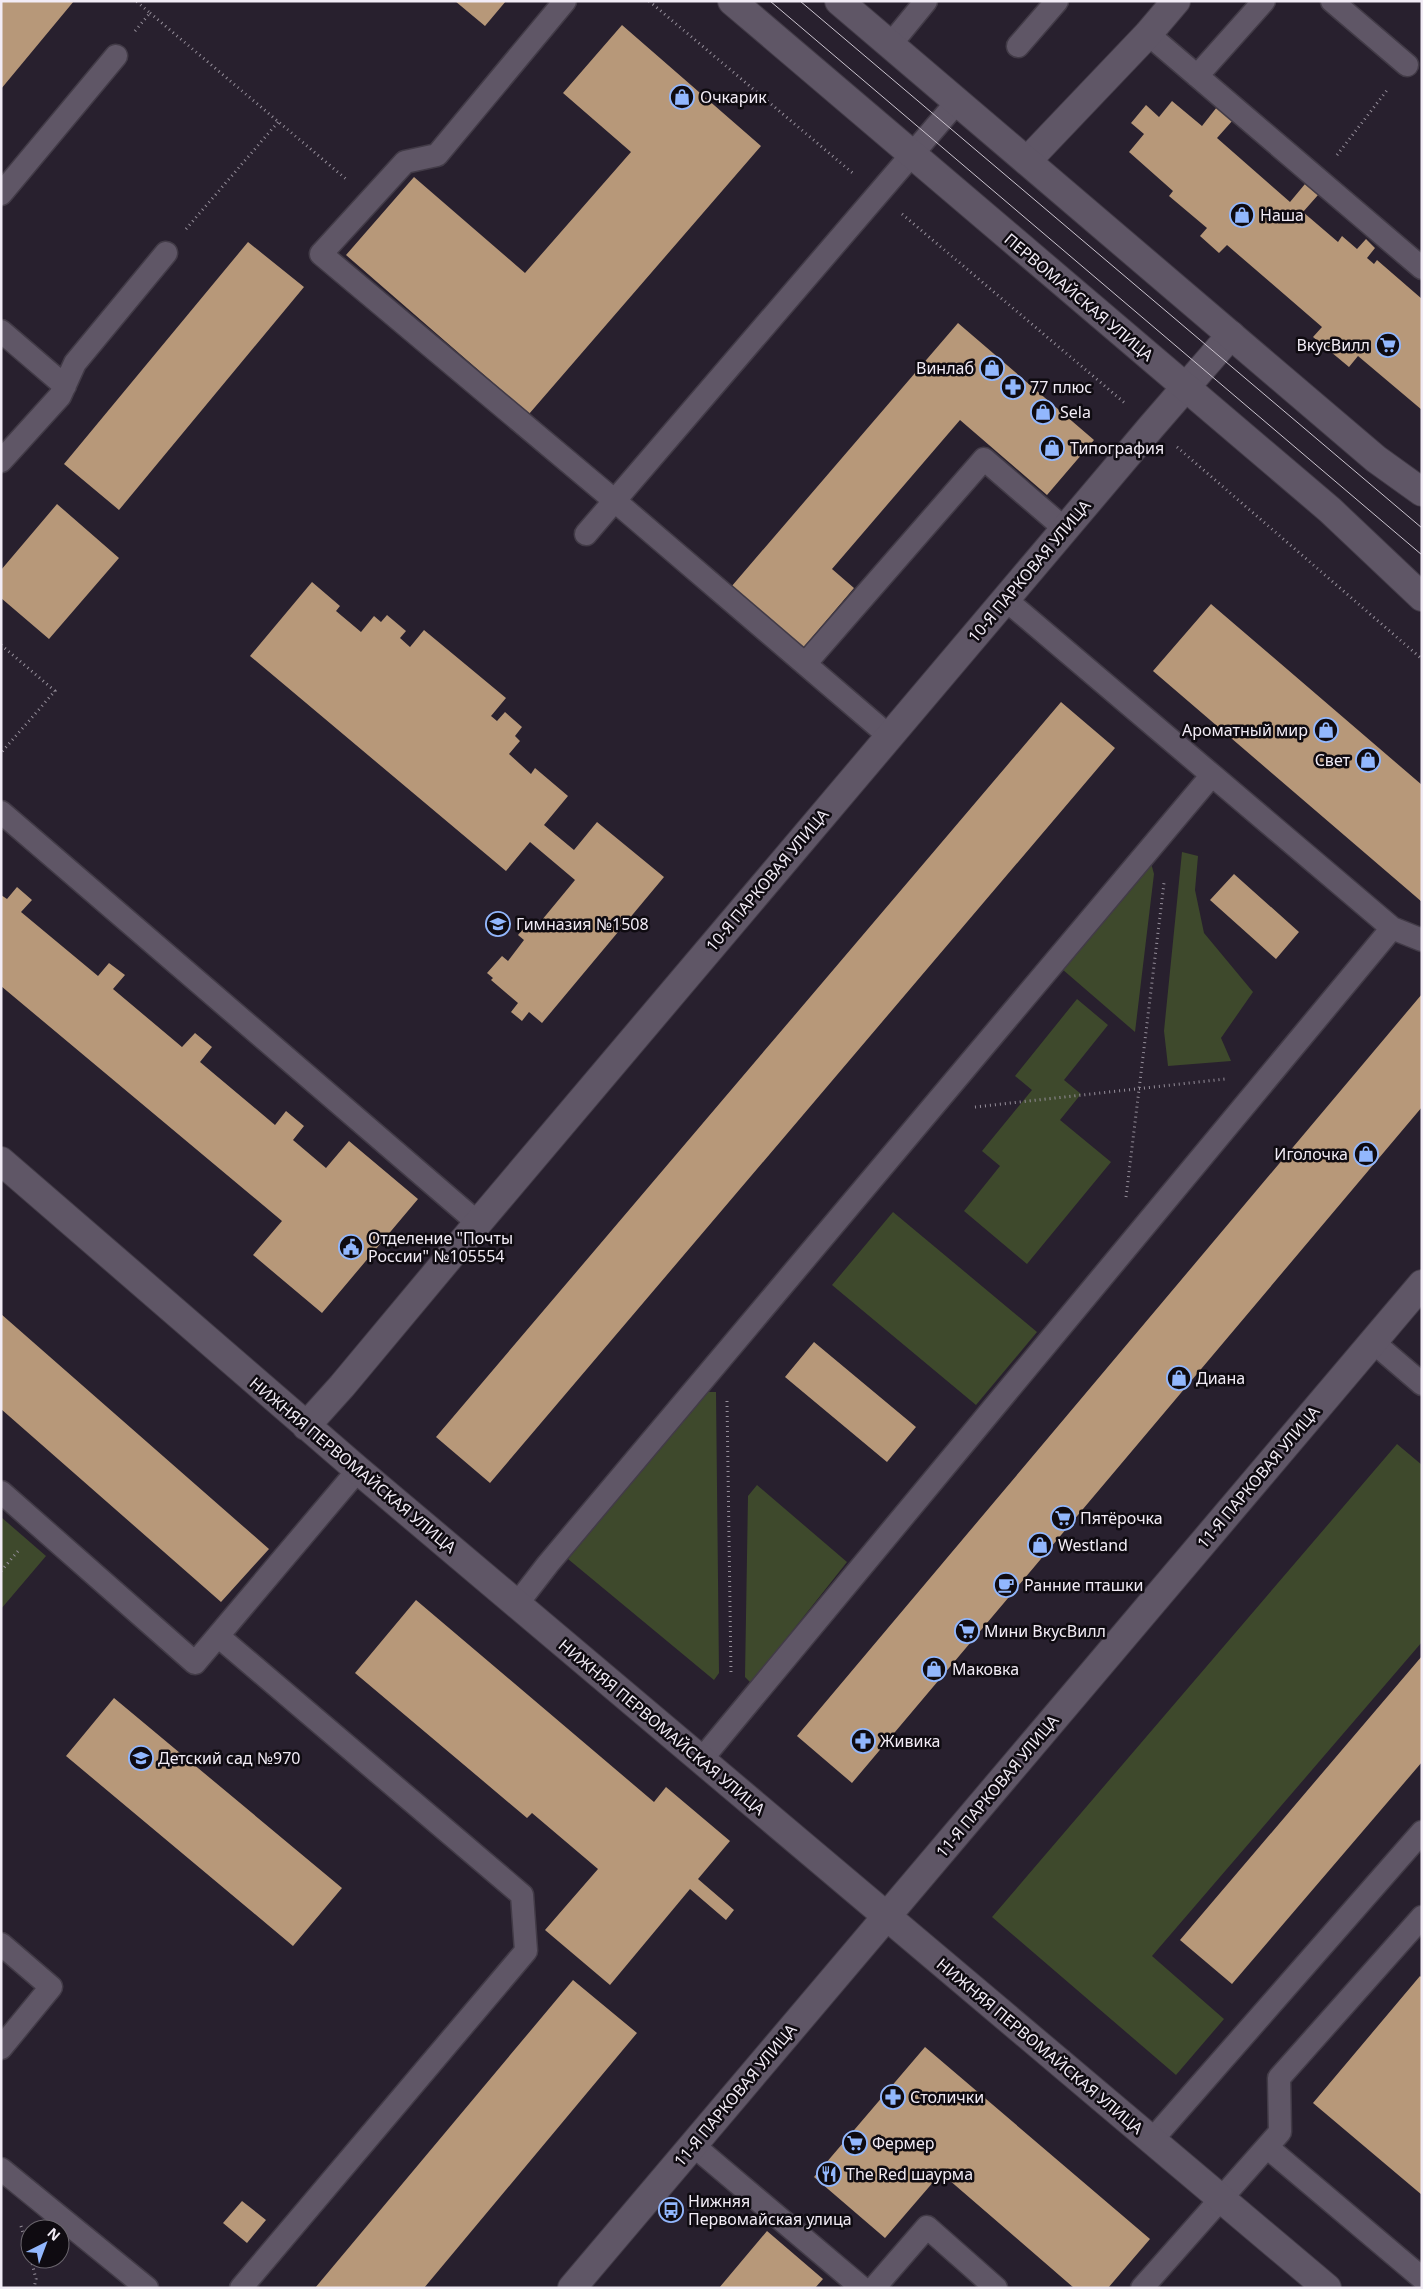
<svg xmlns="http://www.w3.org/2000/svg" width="1423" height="2289" viewBox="0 0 1423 2289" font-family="'Noto Sans',sans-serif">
<rect width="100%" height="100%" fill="#28202e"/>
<!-- green -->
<path fill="#3e492c" d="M1182,852L1198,856L1195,890L1204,933L1253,992L1221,1038L1231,1061L1168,1066L1164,1031Z
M1151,863L1154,874L1135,1032L1062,969Z
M1077,999L1108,1025L1064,1080L1081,1094L1060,1120L1111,1162L1027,1264L964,1211L1000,1166L982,1151L1032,1090L1015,1076Z
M893,1212L1037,1332L976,1405L832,1285Z
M705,1392H716L719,1673L714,1680L568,1559Z
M1397,1444L1422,1465V1642L1152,1956L1224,2019L1176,2075L992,1917Z
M757,1485L847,1562L751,1683L745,1677L748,1496Z
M1,1517L46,1556L1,1609Z"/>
<!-- building -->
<path fill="#b79879" d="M1,1H74L1,89Z
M455,1H506L485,26Z
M622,25L761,146L529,414L346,255L414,177L525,273L631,152L563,93Z
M1172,101L1202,126L1217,107L1233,120L1217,138L1290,202L1305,184L1318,195L1303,212L1338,242L1342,236L1357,249L1366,239L1375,248L1367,258L1374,264L1377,260L1422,299V410L1358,356L1349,367L1313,337L1322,327L1227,245L1219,253L1200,236L1207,228L1169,196L1173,191L1129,152L1144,134L1131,123L1146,105L1159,117Z
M248,242L304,287L119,510L64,464Z
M958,323L1094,440L1047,495L960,420L832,569L854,588L803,648L731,587Z
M57,504L119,558L49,639L1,598V570Z
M312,582L340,606L336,611L361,632L374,616L381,622L387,615L406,631L400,638L410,647L424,630L506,698L491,716L497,721L505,712L522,727L515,736L520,741L509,754L531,774L535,768L568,796L544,825L574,850L597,822L664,877L542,1023L529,1012L522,1021L511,1012L518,1003L491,980L493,978L487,973L502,956L508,961L524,940L518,935L530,921L537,926L575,880L530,842L506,871L250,656Z
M1211,604L1422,785V902L1153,671Z
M1061,702L1115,748L490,1483L436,1437Z
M1234,874L1299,932L1276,959L1210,900Z
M17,887L32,900L21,912L98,976L109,963L125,975L113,989L182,1047L195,1033L212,1047L200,1062L275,1125L286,1111L304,1126L293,1140L326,1168L349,1141L418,1199L322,1313L253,1255L282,1221L1,986V895L7,899Z
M1422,994V1107L852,1783L797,1736Z
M1,1314L269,1549L221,1602L1,1409Z
M814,1342L916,1427L887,1462L785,1377Z
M416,1600L654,1802L666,1787L730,1841L698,1879L734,1910L726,1920L690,1889L610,1985L545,1930L598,1869L532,1813L527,1818L355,1673Z
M1422,1656V1762L1232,1984L1180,1940Z
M114,1698L342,1888L293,1946L66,1756Z
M1420,1976L1422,1978V2195L1313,2103Z
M573,1980L637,2033L424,2288H315Z
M925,2047L1150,2239L1108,2288H1074L941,2173L885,2238L814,2177Z
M242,2201L266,2220L247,2243L223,2223Z
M767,2231L823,2279L815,2288H719Z"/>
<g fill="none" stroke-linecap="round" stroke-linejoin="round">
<defs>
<path id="lane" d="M565,1L437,155L405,162L321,254L615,501L889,736
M1332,1L1407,65
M1148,34L1422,268
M890,45L926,1
M1018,46L1057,1
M1197,76L1264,1
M1,194L116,56
M1,331L65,386
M1,461L60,396L75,363L166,253
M586,534L957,102
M1005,599L1212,775
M805,664L984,459L1065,529
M1,812L478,1223
M1372,1341L1422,1384
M1,1492L195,1663L358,1470
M517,1604L548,1564L1212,775L1392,928
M218,1636L522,1895L526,1951L241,2288
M701,1760L1392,928L1422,940
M1,1944L51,1987L1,2048
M1152,2140L1422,1832
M693,2145L862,2288
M1267,2147L1422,2278
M1,2169L147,2288
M874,2288L927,2227L996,2288
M1142,2288L1280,2132L1279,2078L1422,1917"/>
<path id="street" d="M1027,161L1148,34L1176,1
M1,1161L358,1470L1327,2288
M306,1426L342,1386L478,1223L1152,426L1231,335
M572,2288L1422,1284"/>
<path id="secondary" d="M732,1L1330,510L1422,597
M839,1L1376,459L1422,492"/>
</defs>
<!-- lane casing -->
<use href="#lane" stroke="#423b47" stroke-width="25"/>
<!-- street casing -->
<use href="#street" stroke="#423b47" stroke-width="30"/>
<!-- secondary casing -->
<use href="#secondary" stroke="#423b47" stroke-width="30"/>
<!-- path -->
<path stroke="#958e9a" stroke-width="3" stroke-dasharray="1 4" stroke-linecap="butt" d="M649,1L855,175
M150,13L346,179
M135,31L150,13L136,1
M1337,155L1388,89
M902,214L1126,404
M186,229L279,121
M1177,447L1422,659
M1,645L55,691L1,753
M975,1107L1225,1079
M1126,1197L1164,883
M727,1401L731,1674
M1,1571L19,1550
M21,2226L30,2257
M31,2259L36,2279L34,2288"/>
<!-- lane -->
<use href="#lane" stroke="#5f5666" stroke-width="22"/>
<!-- street -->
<use href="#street" stroke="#5f5666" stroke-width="28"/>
<!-- secondary -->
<use href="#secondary" stroke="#5f5666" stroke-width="28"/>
<!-- tram -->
<path stroke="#cbc4cf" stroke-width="1" d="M770,1L1422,555
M800,1L1422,528"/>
</g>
<!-- icons -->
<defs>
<symbol id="shop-ring" viewBox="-11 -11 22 22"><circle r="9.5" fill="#0f0b11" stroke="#92b7fd" stroke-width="1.5"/><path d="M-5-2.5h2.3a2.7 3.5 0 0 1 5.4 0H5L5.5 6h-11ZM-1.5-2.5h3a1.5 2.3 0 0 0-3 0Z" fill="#92b7fd"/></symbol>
<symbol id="supermarket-ring" viewBox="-11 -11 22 22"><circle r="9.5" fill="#0f0b11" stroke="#92b7fd" stroke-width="1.5"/><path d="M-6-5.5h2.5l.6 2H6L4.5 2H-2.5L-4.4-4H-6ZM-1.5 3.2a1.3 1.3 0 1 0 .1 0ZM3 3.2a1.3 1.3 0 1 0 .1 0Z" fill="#92b7fd"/></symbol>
<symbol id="pharmacy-ring" viewBox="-11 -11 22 22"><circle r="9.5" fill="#0f0b11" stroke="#92b7fd" stroke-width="1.5"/><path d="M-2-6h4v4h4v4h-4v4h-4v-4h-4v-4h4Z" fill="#92b7fd"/></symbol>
<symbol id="school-ring" viewBox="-11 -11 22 22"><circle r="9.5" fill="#0f0b11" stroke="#92b7fd" stroke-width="1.5"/><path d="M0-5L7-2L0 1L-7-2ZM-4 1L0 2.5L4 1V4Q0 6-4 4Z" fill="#92b7fd"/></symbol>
<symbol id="civic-ring" viewBox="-11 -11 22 22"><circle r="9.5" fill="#0f0b11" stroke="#92b7fd" stroke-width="1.5"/><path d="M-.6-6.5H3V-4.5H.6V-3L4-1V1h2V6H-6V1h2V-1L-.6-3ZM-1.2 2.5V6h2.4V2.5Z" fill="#92b7fd"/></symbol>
<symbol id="cafe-ring" viewBox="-11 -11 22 22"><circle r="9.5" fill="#0f0b11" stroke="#92b7fd" stroke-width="1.5"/><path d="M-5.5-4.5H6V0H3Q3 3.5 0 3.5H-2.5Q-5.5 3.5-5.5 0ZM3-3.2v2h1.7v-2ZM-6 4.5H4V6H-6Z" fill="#92b7fd"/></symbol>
<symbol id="restaurant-ring" viewBox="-11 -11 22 22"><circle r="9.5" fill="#0f0b11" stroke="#92b7fd" stroke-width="1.5"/><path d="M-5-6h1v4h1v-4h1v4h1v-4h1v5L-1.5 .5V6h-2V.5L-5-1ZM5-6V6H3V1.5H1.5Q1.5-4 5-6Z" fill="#92b7fd"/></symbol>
<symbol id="bus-ring" viewBox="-11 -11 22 22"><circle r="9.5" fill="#0f0b11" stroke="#92b7fd" stroke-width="1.5"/><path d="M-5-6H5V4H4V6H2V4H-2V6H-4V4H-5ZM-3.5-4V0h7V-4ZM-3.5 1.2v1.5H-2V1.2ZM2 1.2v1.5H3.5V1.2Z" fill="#92b7fd"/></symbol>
</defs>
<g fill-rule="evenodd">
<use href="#shop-ring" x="668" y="83" width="28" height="28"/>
<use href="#shop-ring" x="1228" y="201" width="28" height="28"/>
<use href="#supermarket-ring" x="1374" y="331" width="28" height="28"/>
<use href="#shop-ring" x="978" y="354" width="28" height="28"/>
<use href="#pharmacy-ring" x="999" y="373" width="28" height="28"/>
<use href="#shop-ring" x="1029" y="398" width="28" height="28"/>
<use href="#shop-ring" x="1038" y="434" width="28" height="28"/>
<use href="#shop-ring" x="1312" y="716" width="28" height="28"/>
<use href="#shop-ring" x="1354" y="746" width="28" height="28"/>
<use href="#school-ring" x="484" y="910" width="28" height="28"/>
<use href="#shop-ring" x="1352" y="1140" width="28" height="28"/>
<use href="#civic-ring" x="337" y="1233" width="28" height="28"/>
<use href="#shop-ring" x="1165" y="1364" width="28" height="28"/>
<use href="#supermarket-ring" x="1049" y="1504" width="28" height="28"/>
<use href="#shop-ring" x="1026" y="1531" width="28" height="28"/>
<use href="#cafe-ring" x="992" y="1571" width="28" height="28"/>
<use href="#supermarket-ring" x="953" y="1617" width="28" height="28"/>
<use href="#shop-ring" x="920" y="1655" width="28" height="28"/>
<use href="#pharmacy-ring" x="849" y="1727" width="28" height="28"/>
<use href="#school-ring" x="127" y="1744" width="28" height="28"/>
<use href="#pharmacy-ring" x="879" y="2083" width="28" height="28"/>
<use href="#supermarket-ring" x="841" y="2129" width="28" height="28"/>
<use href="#restaurant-ring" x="815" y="2160" width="28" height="28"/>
<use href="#bus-ring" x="657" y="2196" width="28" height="28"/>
</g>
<g text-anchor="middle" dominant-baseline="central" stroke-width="5" stroke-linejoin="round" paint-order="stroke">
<!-- poi labels -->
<g font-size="16" fill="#f2ecf6" stroke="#0f0b11" text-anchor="start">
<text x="700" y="97">Очкарик</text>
<text x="1260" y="215">Наша</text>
<text x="1370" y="345" text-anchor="end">ВкусВилл</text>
<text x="974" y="368" text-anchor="end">Винлаб</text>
<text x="1030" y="387">77 плюс</text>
<text x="1060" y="412">Sela</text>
<text x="1070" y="448">Типография</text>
<text x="1308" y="730" text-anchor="end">Ароматный мир</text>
<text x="1350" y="760" text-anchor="end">Свет</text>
<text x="516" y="924">Гимназия №1508</text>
<text x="1348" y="1154" text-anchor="end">Иголочка</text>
<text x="368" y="1238">Отделение "Почты<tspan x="368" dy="18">России" №105554</tspan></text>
<text x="1196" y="1378">Диана</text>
<text x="1080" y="1518">Пятёрочка</text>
<text x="1058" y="1545">Westland</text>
<text x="1024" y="1585">Ранние пташки</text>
<text x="984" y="1631">Мини ВкусВилл</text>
<text x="952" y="1669">Маковка</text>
<text x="880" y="1741">Живика</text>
<text x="158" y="1758">Детский сад №970</text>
<text x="910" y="2097">Столички</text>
<text x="872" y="2143">Фермер</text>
<text x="846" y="2174">The Red шаурма</text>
<text x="688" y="2201">Нижняя<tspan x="688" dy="18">Первомайская улица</tspan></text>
</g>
<!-- street labels -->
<g font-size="16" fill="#f2ecf6" stroke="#0f0b11">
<text transform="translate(1079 297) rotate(40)">ПЕРВОМАЙСКАЯ УЛИЦА</text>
<text transform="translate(1029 571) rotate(-50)">10-Я ПАРКОВАЯ УЛИЦА</text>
<text transform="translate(767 880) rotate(-50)">10-Я ПАРКОВАЯ УЛИЦА</text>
<text transform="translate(353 1465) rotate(40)">НИЖНЯЯ ПЕРВОМАЙСКАЯ УЛИЦА</text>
<text transform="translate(1258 1477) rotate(-50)">11-Я ПАРКОВАЯ УЛИЦА</text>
<text transform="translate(662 1727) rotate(40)">НИЖНЯЯ ПЕРВОМАЙСКАЯ УЛИЦА</text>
<text transform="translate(997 1786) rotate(-50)">11-Я ПАРКОВАЯ УЛИЦА</text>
<text transform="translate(1040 2046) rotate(40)">НИЖНЯЯ ПЕРВОМАЙСКАЯ УЛИЦА</text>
<text transform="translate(735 2095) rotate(-50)">11-Я ПАРКОВАЯ УЛИЦА</text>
</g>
</g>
<!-- border -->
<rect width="1423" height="2289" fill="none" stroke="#f2ecf6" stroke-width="5"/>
<!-- north arrow -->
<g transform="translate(45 2244) rotate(42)"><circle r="24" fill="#0f0b11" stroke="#6a656d"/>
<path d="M0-4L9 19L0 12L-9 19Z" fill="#92b7fd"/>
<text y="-8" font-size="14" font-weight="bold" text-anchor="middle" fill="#f2ecf6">N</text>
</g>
</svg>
